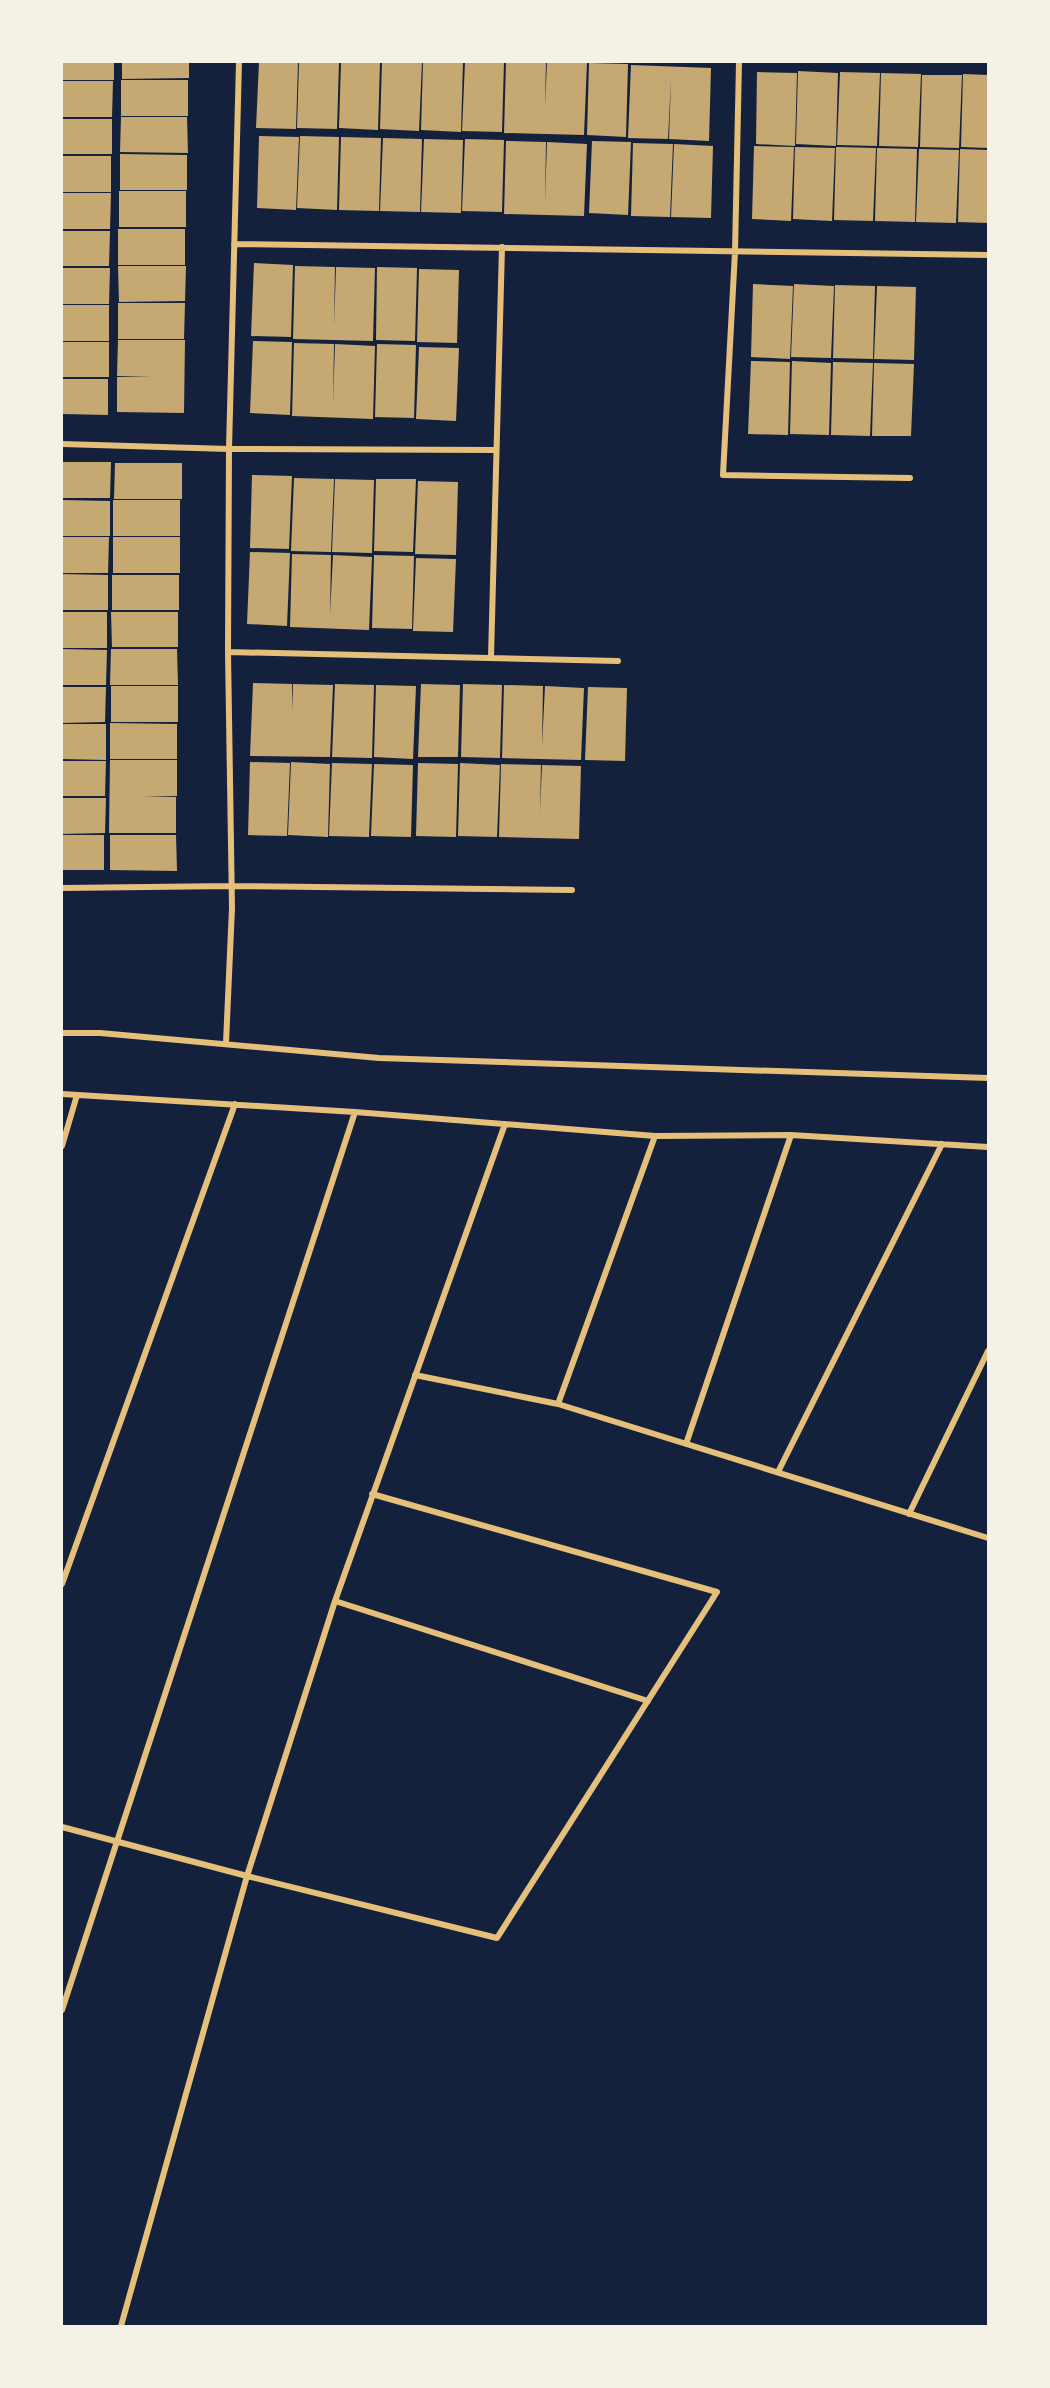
<svg xmlns="http://www.w3.org/2000/svg" width="1050" height="2388" viewBox="0 0 1050 2388" font-family="Rubik,sans-serif">
<rect width="100%" height="100%" fill="#14213d"/>
<!-- building -->
<path fill="#c6a872" d="M62,62H114V80H62Z
M122,62H189V78L122,79Z
M259,62H298L296,129L256,128Z
M299,62H339L337,129L297,128Z
M341,62H380L378,130L339,128Z
M382,62H422L419,131L380,129Z
M423,62H463L461,132L421,130Z
M465,62H504L502,132L462,131Z
M506,62H546L545,107L547,62L587,63L584,135L504,133Z
M589,63L628,64L626,137L587,135Z
M631,65L711,68L709,141L669,139L671,79L668,139L628,138Z
M798,71L838,73L836,146L796,144Z
M757,72L797,73L795,146L756,144Z
M840,72L880,73L877,146L837,145Z
M881,73L921,74L918,147L879,146Z
M963,74L988,75V148L961,147Z
M922,75H962L959,148L920,147Z
M121,80H188V116H121Z
M62,81H113L112,117H62Z
M121,117H187L188,153L120,152Z
M62,119H112V154H62Z
M259,136L299,137L296,210L257,208Z
M300,136L339,137L337,210L297,208Z
M341,137L381,138L379,211L339,210Z
M383,138L422,139L420,212L380,211Z
M424,139L463,140L461,213L421,212Z
M465,139L504,140L502,212L462,211Z
M506,141L546,142L545,202L547,142L587,144L584,216L504,214Z
M592,141L631,142L628,215L589,213Z
M633,143L673,144L670,217L631,216Z
M674,144L713,146L711,218L671,217Z
M754,146L794,147L791,221L752,219Z
M795,147L835,148L832,221L793,219Z
M836,147L876,148L873,221L834,220Z
M877,148L917,149L915,222L875,221Z
M919,149L959,150L956,223L916,222Z
M960,149L988,150V223L958,222Z
M120,154L187,155V190H120Z
M62,156H111V192H62Z
M119,191H186V227H119Z
M62,193H111L110,229H62Z
M118,229H185V265H118Z
M62,231H110L109,266H62Z
M254,263L293,265L291,337L251,336Z
M118,266H186L185,301L119,302Z
M295,266L335,267L334,327L336,267L375,268L373,341L293,339Z
M377,267L417,268L415,341L376,340Z
M62,268H110L109,304H62Z
M419,269L459,270L457,343L417,342Z
M753,284L793,286L790,359L751,357Z
M794,284L834,286L831,358L791,357Z
M835,285L875,286L873,359L833,358Z
M877,286L916,287L914,360L874,359Z
M118,303H185L184,339H118Z
M62,305H109V341H62Z
M118,340H185L184,413L117,412V377H151L117,376Z
M253,341L292,342L290,415L250,413Z
M62,342H109V377H62Z
M294,343L334,344L333,404L335,344L375,346L373,419L292,416Z
M377,344L416,345L414,418L375,417Z
M419,347L459,348L456,421L416,419Z
M751,361L790,362L788,435L748,434Z
M792,361L831,363L829,435L790,434Z
M833,362L873,363L870,436L831,435Z
M874,363L914,364L911,436H872Z
M62,379H108V415L62,414Z
M62,462H111L110,498H62Z
M115,463H182V499H114Z
M252,475L292,476L289,549L250,548Z
M294,478L334,479L331,552L291,551Z
M335,479L374,480L372,553L332,552Z
M376,479H416L413,552L374,551Z
M418,481L458,482L456,555L415,554Z
M62,500L110,501V536H62Z
M113,500H180V536H113Z
M62,537H109L108,573H62Z
M113,537H180V573H113Z
M250,552L290,553L287,626L247,624Z
M292,554L331,555L330,615L333,555L372,557L369,630L290,627Z
M374,555L414,556L412,629L372,628Z
M416,558L456,559L453,632L413,631Z
M62,574L108,575V610H62Z
M112,575H179V610H112Z
M62,612H107V648H62Z
M111,612H178V647H112Z
M62,649L107,650L106,685H62Z
M111,649H177L178,685H110Z
M253,683L292,684V711L293,684L333,685L330,757L250,756Z
M335,684L374,685L372,758L332,757Z
M421,684L460,685L458,757H418Z
M463,684L502,685L500,758L461,757Z
M376,685L416,686L413,759L374,757Z
M504,685L543,686L542,746L545,686L584,688L581,760L502,758Z
M111,686H178V722H111Z
M62,687H106L105,722L62,723Z
M588,687L627,688L625,761L585,760Z
M110,723L177,724V759H110Z
M62,724H106V760L62,759Z
M110,760H177V796H143L176,797V833H109Z
M62,761H106L105,796H62Z
M250,762L290,763L287,836L248,835Z
M291,762L330,764L328,837L288,835Z
M332,763L372,764L369,837L329,836Z
M418,763L458,764L456,837L416,836Z
M460,763L500,765L497,837L458,836Z
M374,764L413,765L411,837L371,836Z
M501,764L541,765L540,813L542,765L581,766L579,839L499,837Z
M62,798H106L105,833L62,834Z
M62,835H104V870H62Z
M110,835H176L177,871L110,870Z"/>
<g fill="none" stroke-linecap="round" stroke-linejoin="round">
<!-- minor -->
<path stroke="#e5c07b" stroke-width="6" d="M739,62L735,252L723,475L910,478
M234,244L988,255
M62,444L229,449L495,450
M228,652L618,661
M491,657L502,247
M62,888L231,886L572,890
M62,1033H100L379,1058L988,1078
M226,1043L232,908L228,652L229,449L239,62
M62,1094L355,1112L655,1136L791,1135L988,1147
M62,1146L77,1095
M415,1375L558,1404L988,1538
M558,1404L655,1136
M686,1444L791,1135
M778,1472L942,1144
M909,1514L988,1351
M62,1584L235,1104
M335,1601L648,1701
M62,1827L247,1876L497,1938L717,1592L372,1494
M62,2010L355,1112
M121,2326L247,1876L335,1601L505,1124"/>
</g>
<!-- border -->
<rect width="1050" height="2388" fill="none" stroke="#f6f1e7" stroke-width="126"/>
</svg>
